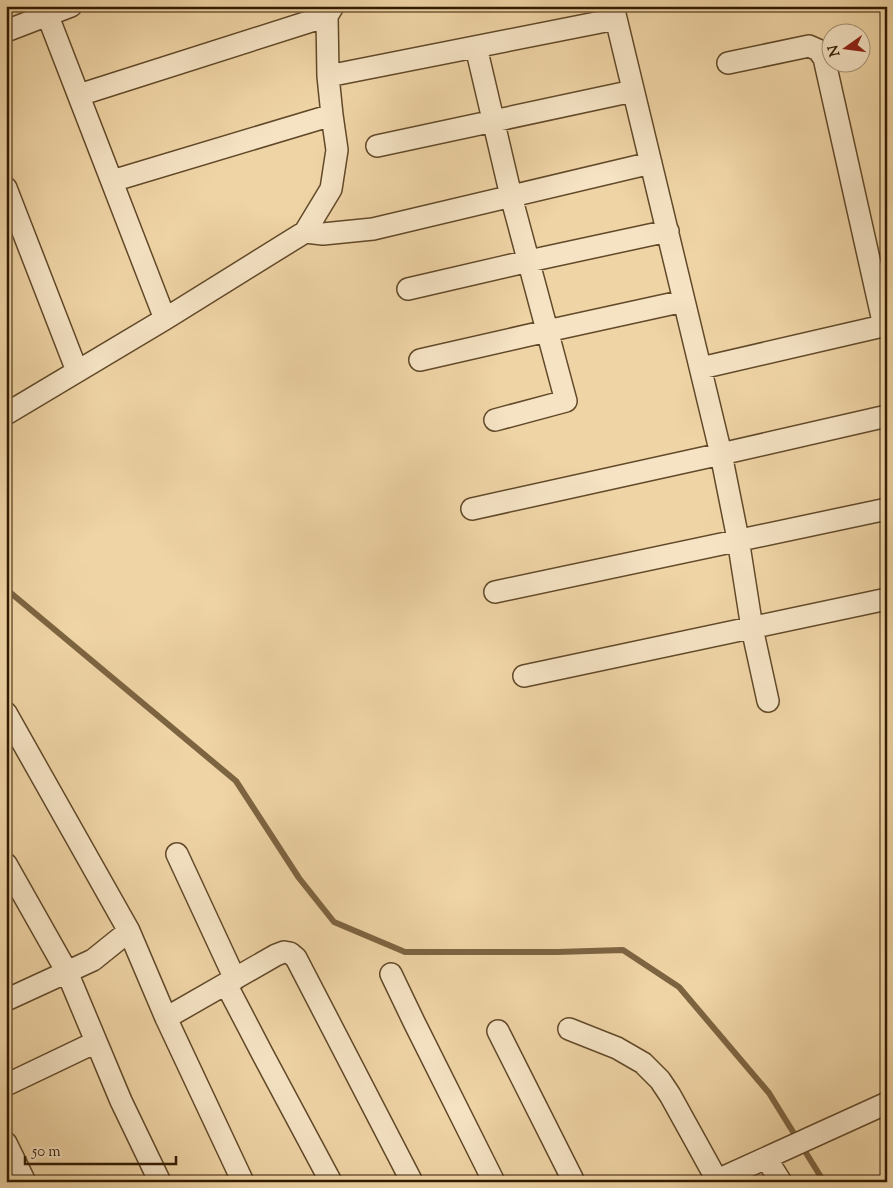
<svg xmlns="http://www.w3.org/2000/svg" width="893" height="1188" viewBox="0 0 893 1188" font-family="'Sorts Mill Goudy',serif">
<rect width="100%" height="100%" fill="#efd4a5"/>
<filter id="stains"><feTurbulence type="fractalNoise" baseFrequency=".004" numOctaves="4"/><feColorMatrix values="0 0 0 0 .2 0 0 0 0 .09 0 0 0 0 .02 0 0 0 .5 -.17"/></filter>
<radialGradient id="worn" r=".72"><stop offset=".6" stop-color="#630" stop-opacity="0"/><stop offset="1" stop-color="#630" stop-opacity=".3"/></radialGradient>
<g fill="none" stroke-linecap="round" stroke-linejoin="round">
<!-- stream -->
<path stroke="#7d6441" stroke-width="6" d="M6,589L236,781L299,878L334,922L405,952H557L623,950L679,987L769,1093L824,1182"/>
<defs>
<path id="minor" d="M44,6L165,319
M613,6L721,454L738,539L752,628L768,701
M6,31L71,6
M476,47L511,196L566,401L495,420
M728,63L809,46L818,50L824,58L884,326
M328,76L616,19
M79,95L327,16L324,6
M377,146L633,91
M112,181L332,115
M6,188L77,371
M305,232L323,234L373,229L651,163
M408,289L529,261L668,231
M420,360L547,331L684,301
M701,368L887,325
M6,414L165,319L305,232L331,189L337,150L332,115L328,76L327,16L333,6
M472,509L721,454L887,416
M495,592L887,509
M524,676L887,599
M6,713L129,931L166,1018L243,1182
M177,854L235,979
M6,864L67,972L121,1101L160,1182
M391,974L414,1022L494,1182
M226,984L262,1053L331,1182
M6,1000L93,960L129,931
M166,1018L276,955L284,952L290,953L296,958L412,1182
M569,1029L617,1048L643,1063L660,1080L670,1095L717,1180
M498,1031L574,1182
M6,1085L96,1042
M6,1143L25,1182
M766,1158L781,1182
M713,1182L887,1103"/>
</defs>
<!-- minor casing -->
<use href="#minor" stroke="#614929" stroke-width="24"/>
<!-- minor -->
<use href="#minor" stroke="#f5e3c4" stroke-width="21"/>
</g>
<!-- margin -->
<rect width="893" height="1188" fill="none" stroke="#efd4a5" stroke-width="25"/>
<rect x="8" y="8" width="878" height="1173" fill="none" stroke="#321b00" stroke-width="2.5"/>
<rect x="12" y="12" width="868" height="1163" fill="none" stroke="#321b00"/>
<!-- north arrow -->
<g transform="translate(846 48) rotate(256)"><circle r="24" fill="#f5e3c4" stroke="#a79376"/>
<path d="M0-4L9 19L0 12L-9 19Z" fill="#8f2418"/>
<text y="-8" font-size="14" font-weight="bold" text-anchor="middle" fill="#321b00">N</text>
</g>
<!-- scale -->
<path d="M25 1156v8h151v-8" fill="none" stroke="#321b00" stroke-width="2.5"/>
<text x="32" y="1156" font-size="15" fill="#321b00" stroke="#f5e3c4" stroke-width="4" paint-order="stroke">50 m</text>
<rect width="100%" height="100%" filter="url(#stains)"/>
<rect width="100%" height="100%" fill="url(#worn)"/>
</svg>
